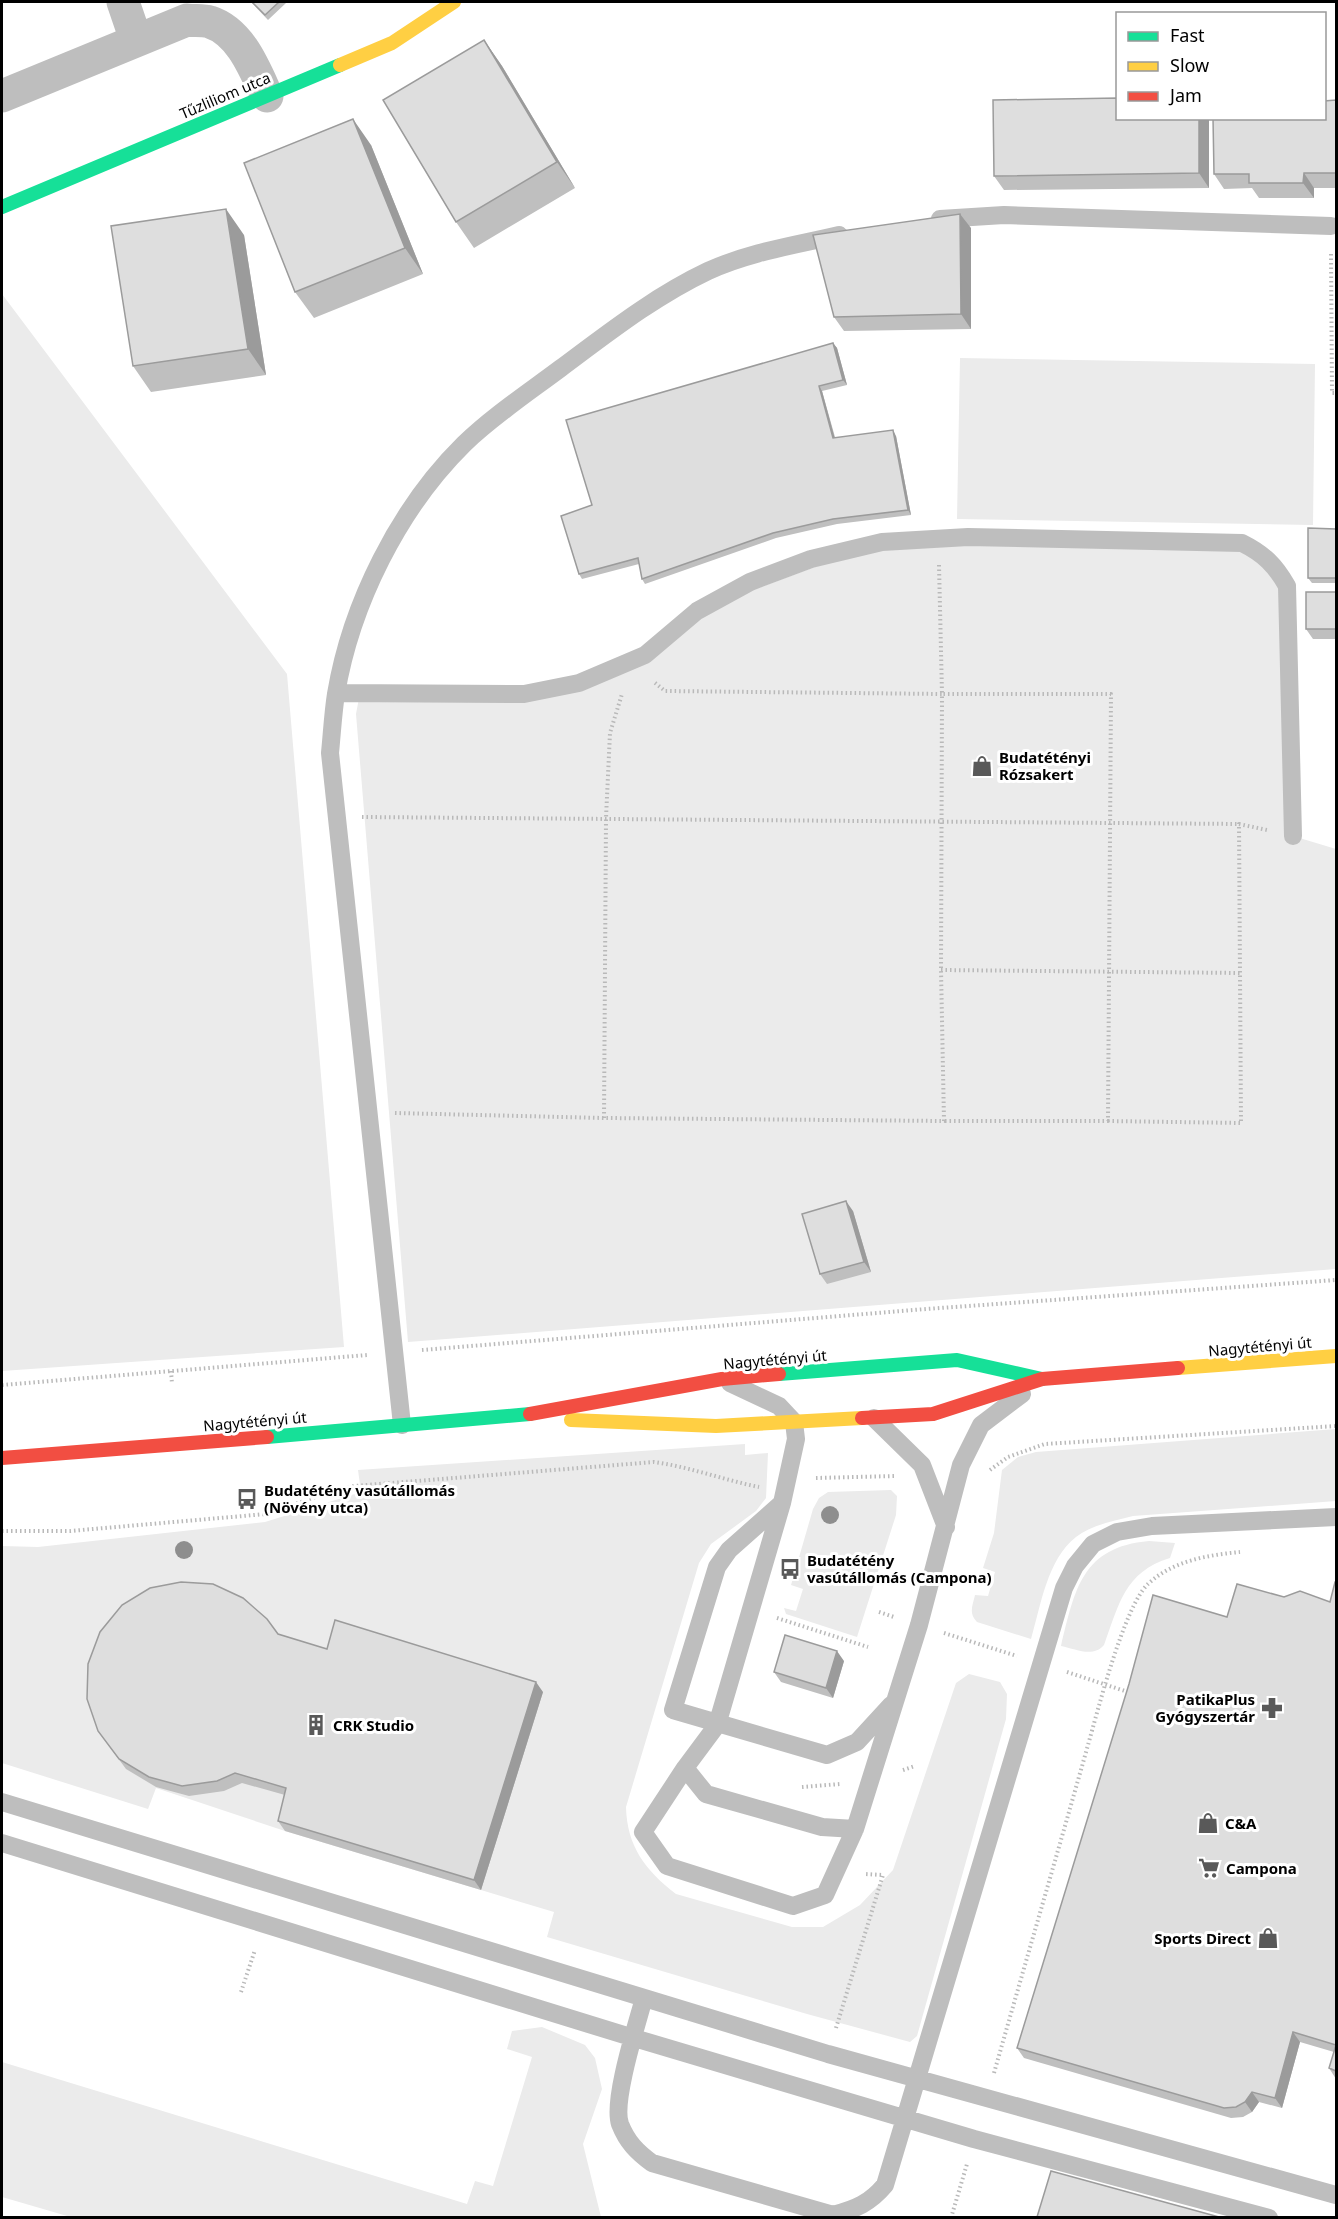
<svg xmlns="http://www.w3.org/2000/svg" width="1338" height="2219" viewBox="0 0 1338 2219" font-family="'Noto Sans',sans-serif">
<rect width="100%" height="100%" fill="#fff"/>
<!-- green -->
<path fill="#ebebeb" d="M2,294L287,674L344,1347L2,1371Z
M960,358L1315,364L1313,525L957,519Z
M882,542L1242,543L1287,586L1293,836L1336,849V1269L408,1342L356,714L360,693L524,694L631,663L697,611Z
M1336,1429V1501L1133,1516C1114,1521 1091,1525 1076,1537C1047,1560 1041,1605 1031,1639L977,1622C968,1613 973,1605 975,1595L988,1596L995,1572L983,1568L994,1533L1002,1470L1018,1457L1036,1452Z
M745,1444V1455L768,1453L766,1498L756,1511L711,1544L699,1563L626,1807C627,1846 645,1870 676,1894L792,1927H823L860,1905L893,1870L956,1683L969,1674L1000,1682L1007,1694L1006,1719L917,2036L910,2042L807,2014L547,1937L554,1912L285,1831L156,1788L148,1809L2,1763V1546L38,1547L265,1522L361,1492L358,1470Z
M891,1490L897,1496L896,1515L857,1637L786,1614L784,1608L796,1611L803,1589L791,1585L813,1509L819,1498L828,1492Z
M1149,1541L1175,1543L1170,1558C1124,1572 1119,1605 1104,1645C1093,1658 1076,1649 1061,1646C1075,1589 1082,1547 1149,1541Z
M542,2027L585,2045L595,2058L602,2089L583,2144L601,2217L74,2218L2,2197V2062L467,2204L475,2181L493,2186L532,2057L507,2049L512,2031Z"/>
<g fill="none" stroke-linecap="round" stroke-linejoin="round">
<!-- path -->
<path stroke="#b9b9b9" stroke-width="4" stroke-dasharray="1.5 3" stroke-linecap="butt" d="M1331,254L1332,393H1336
M939,565L942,694H1111L1108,1121H944
M362,817L1239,824
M941,970L1241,973
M395,1113L604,1118L944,1121L941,970L942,694L665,691L654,682
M604,1118L606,818L610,733L622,694
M1108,1121L1241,1123L1239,824L1267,830
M422,1350L926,1309L1336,1280
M171,1371L172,1384
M2,1385L367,1355
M990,1470L1008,1457L1045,1444L1336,1426
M816,1478L895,1476
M2,1531H70L266,1514L330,1492L354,1486L654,1462C690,1467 724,1480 759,1487
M879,1612L894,1617
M777,1618L868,1647
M944,1633L1017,1656
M1067,1672L1131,1693
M903,1770L915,1766
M802,1787L840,1784
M241,1992L255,1950
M836,2028L883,1875L865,1874
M994,2073C1025,1964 1057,1855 1088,1745C1098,1710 1124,1607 1148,1584C1172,1561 1208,1555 1240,1552
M951,2218L967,2164"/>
<!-- lane -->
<path stroke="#bebebe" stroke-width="18" d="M940,219L1004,215L1331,226
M336,693L524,694L579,683L645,655L697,611L750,582L811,559L882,542L968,537L1242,543C1264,554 1275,565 1287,586L1293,836
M730,1383L779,1406L794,1422L796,1439L782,1503L717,1725L685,1768L706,1794L822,1827L855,1829
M874,1418L922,1465L946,1527
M402,1425L330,753C332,733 333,713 336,694C351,604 399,508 464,444C493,416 529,392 561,368C608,333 655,296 708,271C749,252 796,245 839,235
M782,1503L729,1550L717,1567L673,1710L827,1755L857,1742L891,1705
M685,1768L643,1832L667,1866L793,1906L825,1895L855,1829L919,1625L961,1465L981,1425L1022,1394
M2,1802L828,2054L1336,2195
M2,1843L634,2038L974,2139L1269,2218
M644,1998C637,2024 612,2101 620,2124C627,2142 637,2152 652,2163L833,2215C856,2209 870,2203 885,2185L1064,1588L1075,1566L1093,1544L1117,1532L1152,1526L1336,1517"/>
<!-- street -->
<path stroke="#bebebe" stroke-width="33" d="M123,2L136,40
M2,96L187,20C194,21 203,20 210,22C241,32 255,70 267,96"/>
<!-- fast -->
<path stroke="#16e098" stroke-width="14" d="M2,207L340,65
M779,1374L957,1360L1042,1379
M267,1437L530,1414"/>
<!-- slow -->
<path stroke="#ffcf43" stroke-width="14" d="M340,65L392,43L454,2
M1178,1368L1336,1356
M571,1420L716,1426L862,1418"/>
<!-- jam -->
<path stroke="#f24e42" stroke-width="14" d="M530,1414L722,1379L779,1374
M862,1418L933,1414L1042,1379L1178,1368
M2,1458L267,1437"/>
</g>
<!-- trees -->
<g fill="#8e8e8e">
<circle cx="830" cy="1515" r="9"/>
<circle cx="184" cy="1550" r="9"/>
</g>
<!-- wall -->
<path fill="#bfbfbf" d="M251,2H285L286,3L268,20Z
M484,40L502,66L575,188L474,248L456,222Z
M1336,100V188H1314V198H1259L1252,188L1224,189L1214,174Z
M1209,118V188L1004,190L994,176Z
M371,145L423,274L314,318L295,292Z
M971,228V329L844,331L834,317Z
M244,235L266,375L151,392L133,366Z
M833,343L837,348L847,385L822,391L835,437L896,436L911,515L837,524L776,538L645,584L642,579L639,564L582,579L579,574L592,505Z
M1336,529V583H1312L1308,578Z
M1336,592V639H1313L1306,629Z
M853,1211L871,1272L827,1284L820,1274Z
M1336,1582V2079L1329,2068L1334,2052L1300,2042L1282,2108L1259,2102L1252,2112L1243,2117L1231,2118L1024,2058L1017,2048L1227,1617L1284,1597L1330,1602Z
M278,1634L327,1649L543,1692L481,1890L285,1831L278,1821L285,1795L242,1783L224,1791L189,1796L156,1787L126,1769L98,1731Z
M844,1661L833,1698L781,1682L774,1672Z"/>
<!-- shaded-wall -->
<path fill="#9b9b9b" d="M484,40L502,66L575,188L557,162Z
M1199,118H1209V188L1199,173Z
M353,119L371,145L423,274L405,248Z
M1304,173L1314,188V198L1303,183Z
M226,209L244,235L266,375L248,349Z
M960,214L971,228V329L961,314Z
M833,343L837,348L847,385L843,380Z
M819,386L822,391L836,443L833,438Z
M893,430L896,436L911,515L908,510Z
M846,1201L853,1211L871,1272L864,1262Z
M837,1651L844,1661L833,1698L826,1688Z
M536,1682L543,1692L481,1890L474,1880Z
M1293,2032L1300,2042L1282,2108L1275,2098Z
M1252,2092L1259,2102L1252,2112L1245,2102Z"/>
<!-- building -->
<path fill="#dedede" stroke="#9b9b9b" stroke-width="1.5" d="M252,2H279L265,15Z
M484,40L557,162L456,222L383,100Z
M1118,98V118H1199V173L994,176L993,100Z
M1336,100V173H1304L1303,183H1249V174H1214L1213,118H1324V101Z
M353,119L405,248L295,292L244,163Z
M226,209L248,349L133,366L111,226Z
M960,214L961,314L834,317L813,235Z
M833,343L843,380L819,386L833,438L893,430L908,510L833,519L773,533L642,579L638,558L579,574L561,516L592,505L566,420Z
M1308,528L1336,529V578H1308Z
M1306,592H1336V629H1306Z
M846,1201L864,1262L820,1274L802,1214Z
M181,1582L213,1584L243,1598L267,1619L278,1634L327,1649L335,1620L536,1682L474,1880L278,1821L286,1788L235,1773L217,1781L182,1786L149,1777L119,1759L98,1731L87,1699L88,1664L100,1632L122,1605L150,1588Z
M1335,1582H1336V2071L1329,2068L1336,2045L1293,2032L1275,2098L1252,2092L1245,2102L1236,2107L1224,2108L1017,2048L1129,1684L1153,1595L1227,1617L1237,1584L1284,1597L1300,1591L1330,1602Z
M785,1635L837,1651L826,1688L774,1672Z
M1051,2171L1219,2217H1037Z"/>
<!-- icons -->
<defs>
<symbol id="shop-bare" viewBox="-9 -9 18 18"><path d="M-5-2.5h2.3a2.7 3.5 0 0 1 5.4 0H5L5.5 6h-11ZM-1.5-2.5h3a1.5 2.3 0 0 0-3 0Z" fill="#595959" stroke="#fff" stroke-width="2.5" paint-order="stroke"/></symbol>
<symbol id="bus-bare" viewBox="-9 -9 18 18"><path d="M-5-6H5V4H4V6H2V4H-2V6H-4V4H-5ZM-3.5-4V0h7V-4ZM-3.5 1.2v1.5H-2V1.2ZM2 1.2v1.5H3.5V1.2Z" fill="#595959" stroke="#fff" stroke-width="2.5" paint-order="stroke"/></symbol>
<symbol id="pharmacy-bare" viewBox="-9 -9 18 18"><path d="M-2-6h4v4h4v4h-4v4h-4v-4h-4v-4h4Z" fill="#595959" stroke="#fff" stroke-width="2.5" paint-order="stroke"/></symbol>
<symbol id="building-bare" viewBox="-9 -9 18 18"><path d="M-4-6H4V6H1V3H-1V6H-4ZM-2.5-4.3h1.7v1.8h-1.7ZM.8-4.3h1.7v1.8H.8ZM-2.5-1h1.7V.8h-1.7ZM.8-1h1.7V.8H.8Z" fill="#595959" stroke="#fff" stroke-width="2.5" paint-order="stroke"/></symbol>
<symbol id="supermarket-bare" viewBox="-9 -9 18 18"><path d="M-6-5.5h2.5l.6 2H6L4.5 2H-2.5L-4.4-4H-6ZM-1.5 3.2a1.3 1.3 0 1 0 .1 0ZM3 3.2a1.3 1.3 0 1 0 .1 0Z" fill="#595959" stroke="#fff" stroke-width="2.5" paint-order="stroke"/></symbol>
</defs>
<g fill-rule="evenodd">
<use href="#shop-bare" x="967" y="751" width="30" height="30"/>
<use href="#bus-bare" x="232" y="1484" width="30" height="30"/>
<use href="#bus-bare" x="775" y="1554" width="30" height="30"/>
<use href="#pharmacy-bare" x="1257" y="1693" width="30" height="30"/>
<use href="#building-bare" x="301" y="1710" width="30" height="30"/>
<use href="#shop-bare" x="1193" y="1808" width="30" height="30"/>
<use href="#supermarket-bare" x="1194" y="1853" width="30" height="30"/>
<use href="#shop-bare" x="1253" y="1923" width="30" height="30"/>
</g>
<g text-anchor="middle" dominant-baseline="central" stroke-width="6" stroke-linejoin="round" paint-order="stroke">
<!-- street labels -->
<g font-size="15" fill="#000" stroke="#fff">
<text transform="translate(225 95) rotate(-23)">Tűzliliom utca</text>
<text transform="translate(1260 1346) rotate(-5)">Nagytétényi út</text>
<text transform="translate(775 1359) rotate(-5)">Nagytétényi út</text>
<text transform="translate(255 1421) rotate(-5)">Nagytétényi út</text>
</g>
<!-- poi labels -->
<g font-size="15" font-weight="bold" fill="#000" stroke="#fff" text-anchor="start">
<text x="999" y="757">Budatétényi<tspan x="999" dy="17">Rózsakert</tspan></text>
<text x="264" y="1490">Budatétény vasútállomás<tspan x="264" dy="17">(Növény utca)</tspan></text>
<text x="807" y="1560">Budatétény<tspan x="807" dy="17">vasútállomás (Campona)</tspan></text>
<text x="1255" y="1699" text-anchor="end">PatikaPlus<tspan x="1255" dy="17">Gyógyszertár</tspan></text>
<text x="333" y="1725">CRK Studio</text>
<text x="1225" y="1823">C&amp;A</text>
<text x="1226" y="1868">Campona</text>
<text x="1251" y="1938" text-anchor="end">Sports Direct</text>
</g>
</g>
<!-- border -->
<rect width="1338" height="2219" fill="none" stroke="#000000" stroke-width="6"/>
<!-- legend -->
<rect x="1116" y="12" width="210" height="108" fill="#ffffff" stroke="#999999" stroke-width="1.5"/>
<rect x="1128" y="32" width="30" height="9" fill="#16e098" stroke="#999999" stroke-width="1.5"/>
<text x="1170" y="42" font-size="18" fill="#000000">Fast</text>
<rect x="1128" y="62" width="30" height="9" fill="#ffcf43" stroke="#999999" stroke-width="1.5"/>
<text x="1170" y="72" font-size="18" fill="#000000">Slow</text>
<rect x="1128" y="92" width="30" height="9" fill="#f24e42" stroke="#999999" stroke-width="1.5"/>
<text x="1170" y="102" font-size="18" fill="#000000">Jam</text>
</svg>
